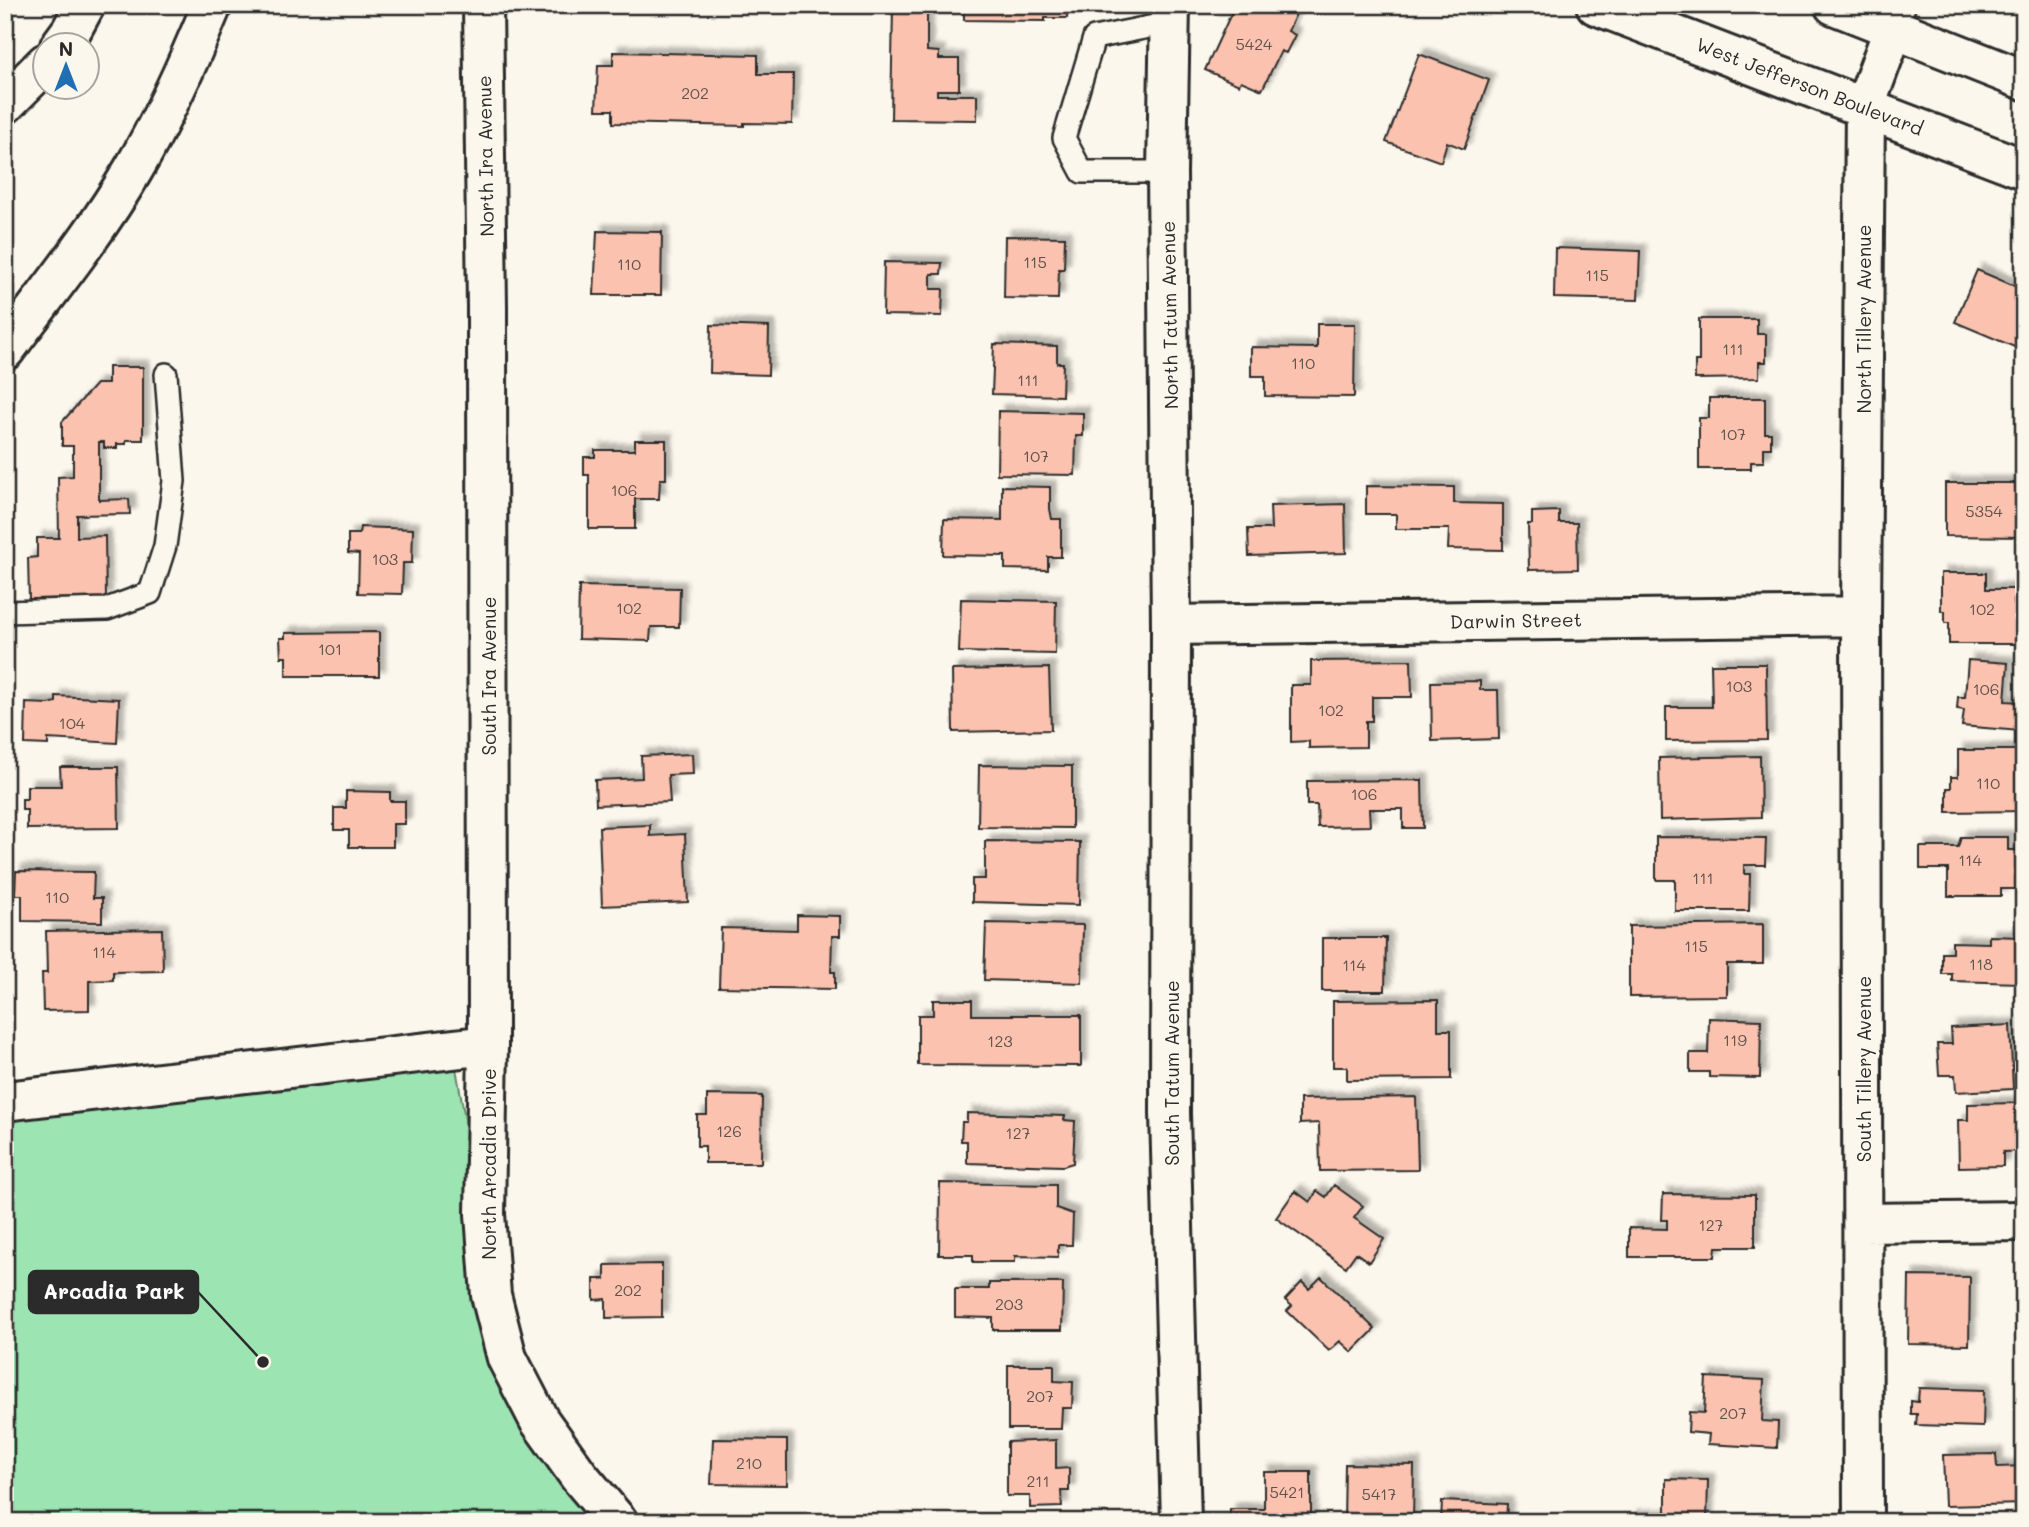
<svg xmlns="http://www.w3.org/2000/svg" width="2029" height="1527" viewBox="0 0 2029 1527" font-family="Mali,sans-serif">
<defs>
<filter id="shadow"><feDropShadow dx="6" dy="-6" stdDeviation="2" flood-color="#0004"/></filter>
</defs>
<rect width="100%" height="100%" fill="#fbf7ec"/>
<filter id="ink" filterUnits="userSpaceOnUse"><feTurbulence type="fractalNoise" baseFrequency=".0143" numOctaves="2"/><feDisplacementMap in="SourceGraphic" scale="14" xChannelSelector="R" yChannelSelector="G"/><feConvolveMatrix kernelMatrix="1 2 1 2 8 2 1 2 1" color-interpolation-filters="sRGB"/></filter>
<g filter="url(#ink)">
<!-- green -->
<path fill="#9ce4b2" stroke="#64886e" stroke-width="2" d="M456,1068L491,1267L550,1457L599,1522H5V1115Z"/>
<!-- building -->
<path fill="#fbc3af" stroke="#2b2b2b" stroke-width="2" filter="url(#shadow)" d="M964,5H1076V12L1067,11V18H1045V21L964,20Z
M1235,5H1300L1288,31L1295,35L1286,53L1281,51L1262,90L1241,81L1239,85L1205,70Z
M893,7H927V51L939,52V59H959V90H937V95H977V120L891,119Z
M613,52L758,55V74H793L792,124L744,123V126L613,123V110H596L598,65H613Z
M1419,54L1489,80L1464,149L1447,142L1441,162L1386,142Z
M597,231L662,232L661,295H594Z
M1005,236L1065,237L1064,269H1059L1058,299L1004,298Z
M1555,248L1640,251L1638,300L1554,298Z
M884,262L942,263L941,274H931V289H943L942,316L883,315Z
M1977,270L2024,290V351L1955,322Z
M1699,319H1757V334H1766V362H1759V378L1695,379V361H1699Z
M1317,324H1355L1354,397L1265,396V376H1251V347L1317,348Z
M711,325L769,327L768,375L710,373Z
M994,344L1057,346V363H1063L1062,396L992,394Z
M108,367H143V440H126V444H117V448H104V442H99V500L129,499L130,514L77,515V537L105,536L106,598L29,599L28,558L37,557V538H59L58,477L73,476V446H62V422L96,384H108Z
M1709,398H1765V433H1771V448H1764V462H1751V469H1699V418H1709Z
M998,411L1083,413V436H1076L1075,475L997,474Z
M635,440H666V479H660L659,499H635V529H589V475H584V457H595V450H635Z
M1945,483H2024V537L1945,536Z
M1002,486L1050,487V509L1052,519H1061V557H1048V570L1005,569V556L943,555L944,519L1002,520Z
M1366,486L1454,487V503L1503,504V550L1448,549L1449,529H1396V514H1366Z
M1345,504L1346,553L1249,556L1248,529H1271L1270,506Z
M1559,511V523H1577L1578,569L1529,570L1528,524H1532V512Z
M360,527L413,529L412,563H403L402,594L358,593L359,554L348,553V534H359Z
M1941,573H1986V589H2014V604H2024V644H1949V623H1945V611H1941Z
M579,586L680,588L679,627H651L650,641L578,639Z
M961,599L1056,601L1055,654L959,652Z
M379,632V676H286V657H281L280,638H285V633Z
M1411,660L1412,697H1372V721H1366V747L1309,748V741L1291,742V685H1311V661Z
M1968,660L2008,663L2005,701L2022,702L2020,731L1962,726L1964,710L1957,709L1958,697H1965Z
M1711,664H1766L1767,740L1666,741V707H1712Z
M1049,668L1051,730L953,732L952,670Z
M1480,681V690H1498L1499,739L1432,741L1431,682Z
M56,696L119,699L117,743L48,739V745L25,744L26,703L49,704L56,702Z
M1958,750H2024V811L1947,812V788H1951V777H1958Z
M692,754L693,774L668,775L670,802L596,805L595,780L642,778L641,756Z
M1760,756L1761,817L1660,820L1659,758Z
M979,765L1072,766V828L978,827Z
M60,767H118L119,828L27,829V810H22V799H27V786H61Z
M1422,780L1423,828H1403V809H1369L1370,826L1318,827L1317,805H1307V781Z
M346,791L390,792V801H405V824H393V847H349V830H334V808H346Z
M650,825V836L685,834L688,902L602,906L599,827Z
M1656,837L1766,838L1765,865H1744V874H1750L1749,911H1675V880H1656Z
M1961,837H2008V850H2020V889H2001V896H1948V869H1920V847H1958Z
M985,841L1080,842L1079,905L972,902V879H985Z
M16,871L94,872L93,898H102V922L22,921V895H15Z
M797,915L840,916V936H832L831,972H835V989L719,987L721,928L797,930Z
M986,923L1083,925L1082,983L984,980Z
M1763,924V964H1727V996L1629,997V926Z
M162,929L163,971L113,972V980L89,981V1010L43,1011L42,973H47L46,931Z
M1989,936L2021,937L2020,983L1952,981V974H1942V953H1952V942L1989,943Z
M1322,938H1386L1385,991H1322Z
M933,1000H972V1015H1081V1066L918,1065V1015H933Z
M1438,1000V1030H1451V1079L1347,1080V1067H1333V1001Z
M1709,1018L1761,1020L1760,1078L1709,1077V1072H1690V1053H1708Z
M2010,1025L2013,1089L1956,1092L1955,1075H1939L1937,1044H1952L1951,1028Z
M2018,1093H2024V1151L2003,1152V1166L1959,1167L1958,1120H1968V1104L2018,1103Z
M707,1095L762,1096L761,1163H705V1146H697V1115H707Z
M1416,1097L1418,1170L1320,1171L1319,1123L1300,1124V1099Z
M967,1113L1065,1116L1064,1120L1075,1121L1073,1163L1063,1166L967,1163V1141H961L962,1122H967Z
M940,1183L1056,1185V1208L1073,1214L1072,1245H1058V1257L1015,1256V1262H973V1255H939Z
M1334,1185L1363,1206L1354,1218L1384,1239L1369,1262L1356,1253L1346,1267L1276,1218L1295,1191L1310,1202L1317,1191L1326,1197Z
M1663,1194L1755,1195V1247H1716L1715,1257H1629V1228L1667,1229V1220H1662Z
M662,1264V1317L606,1318V1299L594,1300V1279H605V1265Z
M1909,1276L1970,1277L1969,1345L1908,1344Z
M1321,1277L1375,1329L1352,1352L1340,1341L1329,1351L1287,1311L1292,1306L1285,1300L1302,1282L1309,1289Z
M989,1283H1063L1062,1330H993V1318L955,1317V1289H989Z
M1008,1365H1054V1381L1073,1382L1072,1408H1062L1061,1429H1008Z
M1706,1377L1764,1380L1762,1421L1778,1422L1777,1448L1708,1444L1709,1434L1688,1432L1689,1412L1704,1413Z
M1919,1388L1984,1390L1983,1427L1916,1425L1917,1414H1911V1401L1918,1402Z
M713,1439L787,1440V1485L711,1484Z
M1056,1440V1469L1069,1468V1491H1061L1062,1507L1030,1508V1496H1007V1442Z
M1996,1454L1997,1467L2024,1466V1504L1945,1506L1943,1455Z
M1345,1464L1414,1465L1413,1522H1344Z
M1264,1472H1311V1522H1230V1509H1264Z
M1666,1479L1708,1480L1707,1522H1632V1516H1666Z
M1442,1501L1507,1504L1506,1522H1441Z"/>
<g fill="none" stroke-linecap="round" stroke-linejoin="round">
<defs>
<path id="lane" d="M1894,27L1905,5
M1167,172H1082L1064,138L1094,38L1169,23
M5,612L107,609L150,593L165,546L174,481L166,374"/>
<path id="street" d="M483,5L487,307L488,1045L485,1214L491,1295L507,1358L539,1420L579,1476L618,1522
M1170,5L1167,172L1171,625L1170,1113L1181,1522
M1171,625L1861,616
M5,1101L488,1045
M1863,1223L2024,1221
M1863,1522L1861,616L1865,106L1894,27"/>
<path id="secondary" d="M1596,5L2024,169
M1834,5L2024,80
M5,350C49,291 96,233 133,170C164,118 189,61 212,5"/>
<path id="highway" d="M60,46L71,31L85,5
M5,104L46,63"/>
</defs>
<!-- lane casing -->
<use href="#lane" stroke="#2b2b2b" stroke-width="26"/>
<!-- street casing -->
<use href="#street" stroke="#2b2b2b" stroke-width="44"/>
<!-- secondary casing -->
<use href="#secondary" stroke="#2b2b2b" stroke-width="44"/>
<!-- highway casing -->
<use href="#highway" stroke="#2b2b2b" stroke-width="44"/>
<!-- lane -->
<use href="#lane" stroke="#fbf7ec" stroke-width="21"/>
<!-- street -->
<use href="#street" stroke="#fbf7ec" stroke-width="38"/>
<!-- secondary -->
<use href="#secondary" stroke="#fbf7ec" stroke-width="38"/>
<!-- highway -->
<use href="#highway" stroke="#fbf7ec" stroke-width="38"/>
</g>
</g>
<g text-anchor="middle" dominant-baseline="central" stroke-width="7" stroke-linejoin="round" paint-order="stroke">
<!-- number labels -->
<g font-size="16" fill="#5f514c">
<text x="1254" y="43">5424</text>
<text x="695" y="92">202</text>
<text x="1035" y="261">115</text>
<text x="629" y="263">110</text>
<text x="1597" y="274">115</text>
<text x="1733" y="348">111</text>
<text x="1303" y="362">110</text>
<text x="1028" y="379">111</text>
<text x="1733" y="433">107</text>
<text x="1036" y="455">107</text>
<text x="624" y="489">106</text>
<text x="1984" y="510">5354</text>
<text x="385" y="558">103</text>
<text x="629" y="607">102</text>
<text x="1982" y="608">102</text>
<text x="330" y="648">101</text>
<text x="1739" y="685">103</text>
<text x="1986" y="688">106</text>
<text x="1331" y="709">102</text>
<text x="72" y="722">104</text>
<text x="1988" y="782">110</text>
<text x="1364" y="793">106</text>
<text x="1970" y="859">114</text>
<text x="1703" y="877">111</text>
<text x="57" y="896">110</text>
<text x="1696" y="945">115</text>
<text x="104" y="951">114</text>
<text x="1981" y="963">118</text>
<text x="1354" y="964">114</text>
<text x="1735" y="1039">119</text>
<text x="1000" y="1040">123</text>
<text x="729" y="1130">126</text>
<text x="1018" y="1132">127</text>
<text x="1711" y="1224">127</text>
<text x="628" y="1289">202</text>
<text x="1009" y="1303">203</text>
<text x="1040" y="1395">207</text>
<text x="1733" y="1412">207</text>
<text x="749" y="1462">210</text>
<text x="1038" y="1480">211</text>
<text x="1287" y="1491">5421</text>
<text x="1379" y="1493">5417</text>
</g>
<!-- street labels -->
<g font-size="19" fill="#2b2b2b" stroke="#fbf7ec">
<text transform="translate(1810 86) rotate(21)">West Jefferson Boulevard</text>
<text transform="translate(485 156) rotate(-91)">North Ira Avenue</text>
<text transform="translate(1169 315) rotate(-91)">North Tatum Avenue</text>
<text transform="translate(1863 319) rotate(-90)">North Tillery Avenue</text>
<text transform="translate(1516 620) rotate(-1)">Darwin Street</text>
<text transform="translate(488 676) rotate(-90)">South Ira Avenue</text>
<text transform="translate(1863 1069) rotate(-90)">South Tillery Avenue</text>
<text transform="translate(1171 1073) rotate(-90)">South Tatum Avenue</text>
<text transform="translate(488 1164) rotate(-90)">North Arcadia Drive</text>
</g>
</g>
<!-- callouts -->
<path fill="none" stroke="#2b2b2b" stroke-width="2.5" d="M263 1362L198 1292"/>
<circle fill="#2b2b2b" stroke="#fbf7ec" stroke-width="2.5" cx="263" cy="1362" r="7"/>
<rect fill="#2b2b2b" stroke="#2b2b2b" stroke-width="2.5" x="29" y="1271" width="169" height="42" rx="7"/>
<g font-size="21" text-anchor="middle" font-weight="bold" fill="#fff">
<text x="114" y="1299">Arcadia Park</text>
</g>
<!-- margin -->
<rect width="2029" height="1527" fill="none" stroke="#fbf7ec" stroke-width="28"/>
<rect x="14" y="14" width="2001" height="1499" fill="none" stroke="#2b2b2b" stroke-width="2.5" filter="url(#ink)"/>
<!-- north arrow -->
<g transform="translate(66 66)"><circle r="33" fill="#fbf7ec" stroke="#a8a59f" stroke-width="2"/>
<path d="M0-5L12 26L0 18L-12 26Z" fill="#1f6fb2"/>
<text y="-10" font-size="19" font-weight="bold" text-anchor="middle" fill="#2b2b2b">N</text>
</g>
</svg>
